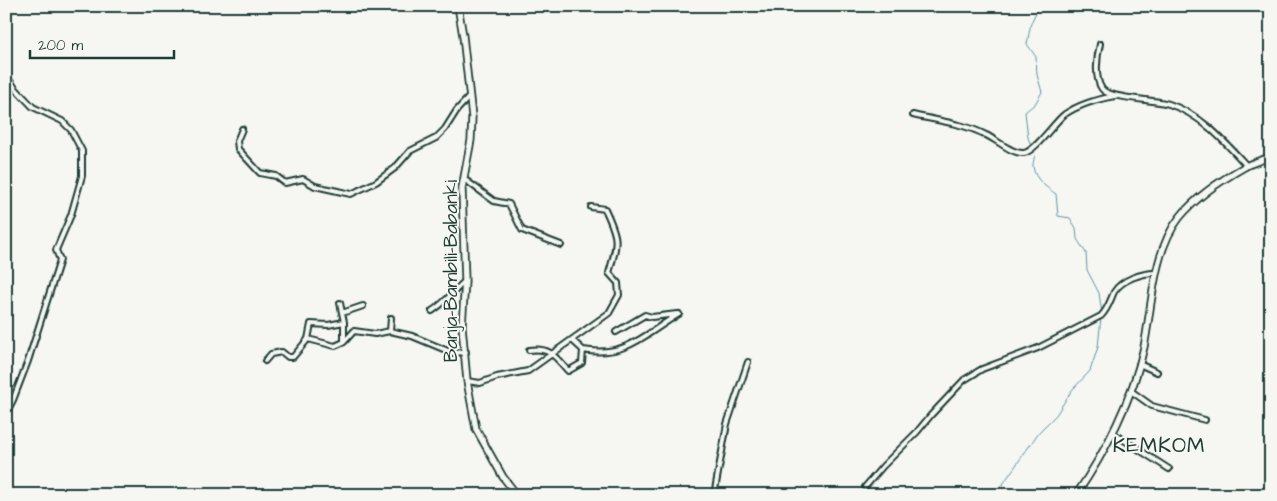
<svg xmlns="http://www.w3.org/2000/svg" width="1277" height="501" viewBox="0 0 1277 501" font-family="'Architects Daughter',sans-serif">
<rect width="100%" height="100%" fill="#f6f6f2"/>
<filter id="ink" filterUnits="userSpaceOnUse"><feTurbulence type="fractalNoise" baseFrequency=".02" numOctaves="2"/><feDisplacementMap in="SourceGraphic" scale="10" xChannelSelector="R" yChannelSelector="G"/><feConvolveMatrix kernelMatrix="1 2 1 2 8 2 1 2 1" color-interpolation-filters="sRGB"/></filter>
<g filter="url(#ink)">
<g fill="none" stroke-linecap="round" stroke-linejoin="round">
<!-- stream -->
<path stroke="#6194a4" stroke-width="1" d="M1032,147L1028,138L1025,112L1035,104L1042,92L1037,75L1036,57L1027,44L1031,23L1039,6
M1034,150C1036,156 1033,160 1033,166C1034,179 1047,188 1056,194L1058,216L1070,218L1076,228L1077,239L1086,253L1087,270L1099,293L1102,314
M989,495L1003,484L1039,432L1056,415L1072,390L1090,371L1098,347L1101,318"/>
<defs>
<path id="street" d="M1100,44C1097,56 1094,78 1102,89C1109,99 1154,99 1169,104C1202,115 1224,141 1247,166
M6,75L15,88L33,107L62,121L71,130L82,151V176L71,215L56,250L60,260L28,361L13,400L6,413
M913,115C938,121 963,123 986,135C997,140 1012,154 1024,153C1036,151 1054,122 1065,114C1080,104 1098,99 1115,96
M242,129L237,141L238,149L260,173L276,176L285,183L303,179L315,186L351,194L376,182L395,168L410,151L436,138L445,129L457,110L469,97
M464,179L494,201L509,204L522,230L561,245
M340,303L344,322V342L354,331L375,334L390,331
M432,311C445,303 454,291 465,281
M342,313L363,306
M391,318L390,331L412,336L453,353L466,352
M616,332L645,315L652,317L677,314
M344,342L335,346L308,339L311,324L328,325L344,322
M529,350C550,347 555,356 568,371L582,363L583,350L572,340
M583,350C626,358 645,334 679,314
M265,361L271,354L282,352L288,357H293L308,339
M1139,364L1157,372
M467,381L480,383L497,377L528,371L609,313L619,295L618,283L609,273C618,241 619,239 605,209L591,207
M1131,391L1152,406L1205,420
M1113,433L1169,469
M865,487L883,466L917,432L931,415L964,380L982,369L1038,348L1101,316C1108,309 1110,301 1114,292C1122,279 1142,273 1156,273
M714,495L727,424L748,362"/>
<path id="secondary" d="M458,6L463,36L472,117L471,140L462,188L465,281L462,326L467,381L476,429L503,477L517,495
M1076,495C1105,453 1133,398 1144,347C1152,307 1153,250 1180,217C1197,196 1223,179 1246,166C1254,162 1263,160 1271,156"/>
</defs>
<!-- street casing -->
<use href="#street" stroke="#1f3d34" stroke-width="8"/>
<!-- secondary casing -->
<use href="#secondary" stroke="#1f3d34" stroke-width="9"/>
<!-- street -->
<use href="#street" stroke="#f6f6f2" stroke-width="4"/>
<!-- secondary -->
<use href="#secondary" stroke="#f6f6f2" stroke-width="5.5"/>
</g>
</g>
<g text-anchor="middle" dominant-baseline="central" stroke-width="4" stroke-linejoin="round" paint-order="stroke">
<!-- street labels -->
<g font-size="19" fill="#1f3d34" stroke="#f6f6f2">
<text transform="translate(451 271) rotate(-90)">Banja-Bambili-Babanki</text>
</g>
<!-- quarter labels -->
<g font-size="21" letter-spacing="1" fill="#1f3d34" stroke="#f6f6f2">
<text x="1159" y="445">KEMKOM</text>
</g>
</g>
<!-- margin -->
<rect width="1277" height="501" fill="none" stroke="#f6f6f2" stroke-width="25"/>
<rect x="12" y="12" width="1252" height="476" fill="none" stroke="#1f3d34" stroke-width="2" filter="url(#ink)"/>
<!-- scale -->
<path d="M30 50v8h144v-8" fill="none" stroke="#1f3d34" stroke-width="2.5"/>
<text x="38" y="50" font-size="15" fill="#1f3d34" stroke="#f6f6f2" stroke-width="4" paint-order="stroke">200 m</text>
</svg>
